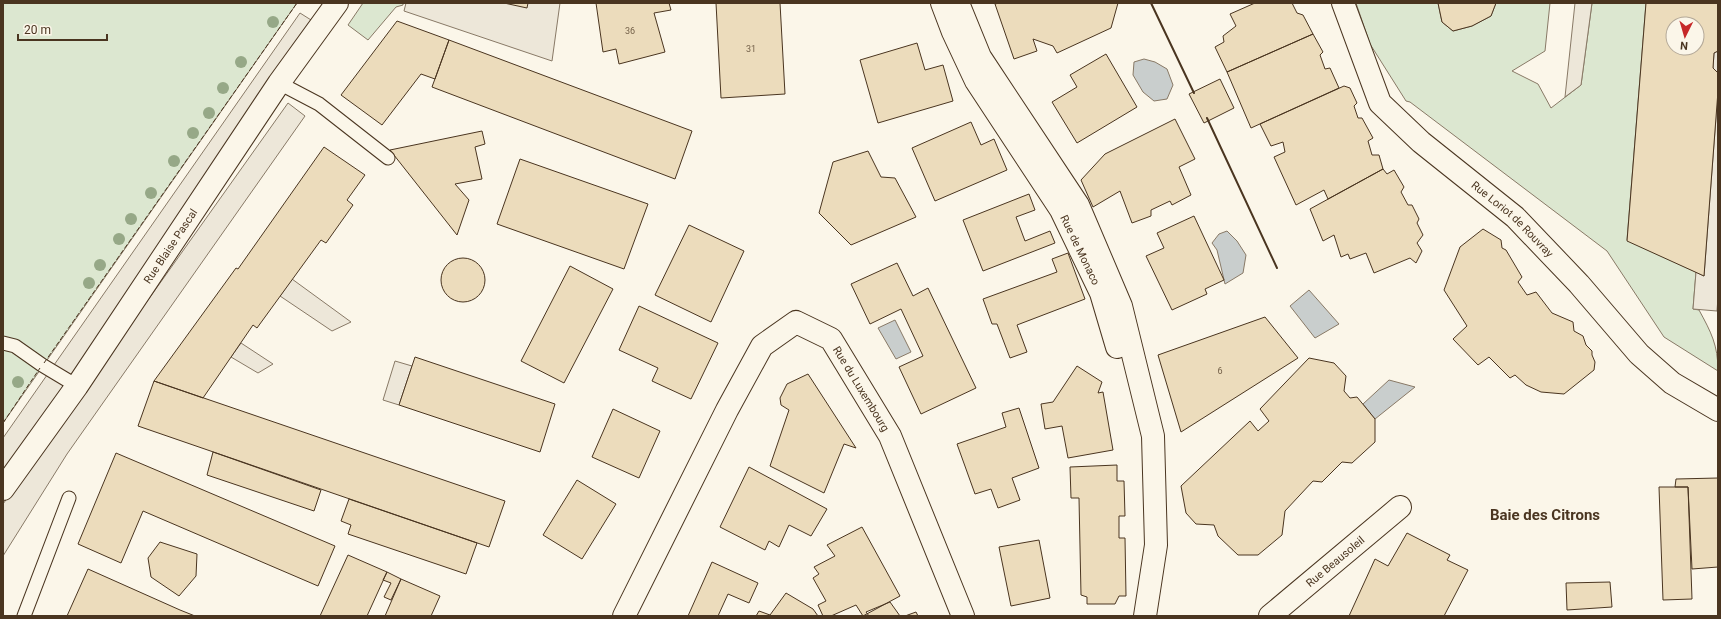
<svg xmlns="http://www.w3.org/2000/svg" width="1721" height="619" viewBox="0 0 1721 619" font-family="Roboto,sans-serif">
<rect width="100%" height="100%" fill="#fbf6e9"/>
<!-- green -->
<path fill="#dce7d0" stroke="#887966" d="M3,3H297L3,423Z
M363,3H403V5L396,7L368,40L348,25Z
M1356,3H1438L1442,22L1453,31L1472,26L1491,16L1496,3H1550L1545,51L1512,71L1538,84L1551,108L1581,85L1592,3H1646L1627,240L1696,272L1693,309L1699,310C1711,332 1718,345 1718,371L1664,337L1607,251L1410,102L1406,101L1370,44Z"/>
<!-- parking -->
<path fill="#ede7d9" stroke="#887966" d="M406,3H560L552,61L404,11Z
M1575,3H1592L1581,85L1565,97Z
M300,13L319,25L3,477V438Z
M1718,51V73L1713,68L1714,53Z
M1718,91V297L1717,311L1693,309L1696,272L1704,276Z
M288,103L305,116L67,454L3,556V504Z
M292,279L351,322L332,331L280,296Z
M241,343L273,364L258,373L231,357Z
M395,361L412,366L399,405L383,400Z"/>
<!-- water -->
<path fill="#c9cecd" stroke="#887966" d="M1144,59L1155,62L1167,69L1173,85L1167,99L1154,101L1143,92L1133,75L1134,62Z
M1227,231L1237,241L1246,255L1243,273L1225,284L1217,250L1212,243L1219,234Z
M1309,290L1339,324L1315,338L1290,306Z
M895,320L911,352L896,359L878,328Z
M1389,380L1415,387L1375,419L1363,404Z"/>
<!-- building -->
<path fill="#ecdcbc" stroke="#4a3520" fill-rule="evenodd" d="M504,3H528L527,8Z
M596,3H669L671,10L654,13L665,52L619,64L616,49L603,52Z
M716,3H780L785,94L721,98Z
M999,3H1118L1111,28L1057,53L1053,46L1033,39L1037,51L1014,59L995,4Z
M1255,3H1292L1297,13L1303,15L1313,34L1227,72L1215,47L1224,42L1223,36L1236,26L1230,14Z
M1438,3H1496L1491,16L1472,26L1453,31L1442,22Z
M1646,3H1718V51L1714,53L1713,68L1718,73V91L1704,276L1627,241ZM1673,24H1697V48H1673Z
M397,21L449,40L435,79L421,74L382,125L341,95Z
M1313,34L1323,52L1320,55L1325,69L1330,68L1339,88L1251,128L1227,72Z
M449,40L692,131L675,179L432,87Z
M917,43L925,70L943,65L953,101L878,123L860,60Z
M1106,54L1137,107L1077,143L1052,102L1077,87L1070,75Z
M1220,79L1234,108L1204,123L1189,94Z
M1344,86L1350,88L1357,103L1354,106L1358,118H1362L1373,138L1368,141L1372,155H1379L1383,169L1328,199L1324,190L1296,205L1274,157L1285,152L1283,142L1271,146L1260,124Z
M1175,119L1195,159L1179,167L1191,195L1172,205L1170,201L1151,210V216L1132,223L1120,191L1093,207L1081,180L1105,154Z
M971,122L981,145L994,139L1007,170L935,201L912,148Z
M482,131L485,144L475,147L482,179L455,184L469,200L457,235L390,150Z
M324,147L365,175L347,200L353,205L326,243L321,240L257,328L253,325L203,398L154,381L236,268L238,269Z
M868,151L881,177L895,178L916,217L851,245L819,213L833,162Z
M520,159L648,204L624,269L497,224Z
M1383,169L1387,174L1394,170L1404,187L1401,192L1408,205H1412L1419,219L1417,223L1423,235L1417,243L1422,251L1416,263L1410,258L1374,273L1366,253L1350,259L1348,254L1341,257L1334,235L1323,241L1310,209Z
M1029,194L1035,210L1016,217L1025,241L1050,231L1055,243L983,271L963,220Z
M1194,216L1224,280L1205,289L1207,294L1172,310L1146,256L1164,248L1157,233Z
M689,225L744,251L711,322L655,295Z
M1483,229L1501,240L1502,248L1506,250L1522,277L1518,282L1527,295L1536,292L1552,313L1573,322L1574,331L1583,336L1586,345L1592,351V355L1595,362L1594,370L1564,394L1541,392L1526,385L1515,375L1510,378L1489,357L1478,365L1453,339L1467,326L1444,290L1460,247Z
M1068,253L1085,299L1017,325L1027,352L1010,358L997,324H992L983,299L1057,272L1052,259Z
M441 280a22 22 0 1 1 44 0a22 22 0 1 1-44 0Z
M897,263L913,296L928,288L976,388L921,414L899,367L923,356L901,309L870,324L851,284Z
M570,266L613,289L564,383L521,361Z
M639,306L718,343L691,399L652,381L658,368L619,350Z
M1265,317L1298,358L1181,432L1158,355Z
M415,357L555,404L540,452L399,405Z
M1309,358L1334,363L1346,376L1344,391L1350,398L1357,397L1375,419V442L1352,463L1342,462L1322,482L1313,481L1285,511L1282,535L1258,555H1238L1218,536L1214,525L1196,524L1186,513L1181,486L1250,421L1258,431L1269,421L1260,409Z
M1077,366L1102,382L1098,393L1103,392L1113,450L1068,458L1062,426L1045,429L1041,404L1053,402Z
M808,374L856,448L844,444L824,493L770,466L789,410L781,405L780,398L787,384Z
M154,381L505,501L489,547L138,426Z
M1019,408L1039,468L1012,478L1020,500L998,508L991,489L975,494L957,444L1006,427L1002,413Z
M613,409L660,431L639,478L592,457Z
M213,452L321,490L314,511L207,475Z
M116,453L335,546L318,586L143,511L121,563L78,544Z
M1117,465V481H1124L1125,516H1119V538H1125L1126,596H1119L1115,604H1087V597L1081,595L1079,498H1071L1070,467Z
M749,467L827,509L811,536L789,525L779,547L769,541L765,550L720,527Z
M1718,478V567L1692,569L1688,487H1675L1676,479Z
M577,480L616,504L582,559L543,535Z
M1659,487H1688L1692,599L1663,600Z
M349,499L477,543L466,574L348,534L351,525L341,521Z
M862,527L900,596L863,616L856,605L831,616H823L818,605L826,601L813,578L819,574L814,567L835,556L827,545Z
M1407,533L1450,555L1447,560L1468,570L1444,616H1349L1375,559L1388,566Z
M1039,540L1050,598L1011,606L999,547Z
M160,542L197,554L196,576L179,596L151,577L148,558Z
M348,555L387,572L367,616H320Z
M712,562L758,583L749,603L728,594L718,616H688Z
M88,569L180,610L195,616H67Z
M387,572L401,579L391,600L384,597L391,583L383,580Z
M401,579L440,596L431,616H385Z
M1610,582L1612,607L1567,610L1566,583Z
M786,593L813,609L818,616H756L759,611L770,615Z
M890,602L900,616H869L866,612Z
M916,612L918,616H905Z"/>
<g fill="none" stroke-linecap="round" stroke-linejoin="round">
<defs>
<path id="service" d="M279,83L319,104L388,158
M3,343L15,346L42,365L77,386
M24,616L69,498"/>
<g id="minor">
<path id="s1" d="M942,3L953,32L976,81L1061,210L1101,293L1117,347"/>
<path d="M958,3L980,57L1078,205L1121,306L1153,436L1156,545L1145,616"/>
<path id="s2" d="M1343,3L1380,103L1421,142L1515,217L1579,284L1639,354L1672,383L1718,410"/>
<path id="s3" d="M3,489L77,386L279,83L337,3"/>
<path id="s4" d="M1270,616L1400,507"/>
</g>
<g id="tertiary">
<path id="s5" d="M624,616L727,410L762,346L796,322L831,339L890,436L963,616"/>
</g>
</defs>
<!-- service casing -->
<use href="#service" stroke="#4a3520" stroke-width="15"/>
<!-- minor casing -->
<use href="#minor" stroke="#4a3520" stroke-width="24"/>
<!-- tertiary casing -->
<use href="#tertiary" stroke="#4a3520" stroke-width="24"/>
<!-- service -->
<use href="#service" stroke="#fbf6e9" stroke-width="13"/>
<!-- minor -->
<use href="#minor" stroke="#fbf6e9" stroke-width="22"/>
<!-- tertiary -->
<use href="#tertiary" stroke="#fbf6e9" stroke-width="22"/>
<!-- fence -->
<path stroke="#4a3520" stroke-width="1" stroke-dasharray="5 2" stroke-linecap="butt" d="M44,363L297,3
M3,423L40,368"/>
<!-- wall -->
<path stroke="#4a3520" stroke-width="2" d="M1151,3L1194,93
M1207,118L1277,268"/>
</g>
<!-- trees -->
<g fill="#96a887">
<circle cx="273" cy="22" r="6"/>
<circle cx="241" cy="62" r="6"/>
<circle cx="223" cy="88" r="6"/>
<circle cx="209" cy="113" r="6"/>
<circle cx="193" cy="133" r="6"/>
<circle cx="174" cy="161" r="6"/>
<circle cx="151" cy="193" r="6"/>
<circle cx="131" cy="219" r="6"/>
<circle cx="119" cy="239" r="6"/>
<circle cx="100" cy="265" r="6"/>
<circle cx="89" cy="283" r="6"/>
<circle cx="18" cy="382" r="6"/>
</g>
<g text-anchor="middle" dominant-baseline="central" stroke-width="3" stroke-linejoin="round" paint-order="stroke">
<!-- number labels -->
<g font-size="9" fill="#725f47">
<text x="630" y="31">36</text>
<text x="751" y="49">31</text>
<text x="1220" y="371">6</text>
</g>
<!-- street labels -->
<g font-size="11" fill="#4a3520" stroke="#fbf6e9">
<text stroke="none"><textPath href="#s2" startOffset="283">Rue Loriot de Rouvray</textPath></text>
<text stroke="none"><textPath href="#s3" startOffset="295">Rue Blaise Pascal</textPath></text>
<text stroke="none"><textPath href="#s1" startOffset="284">Rue de Monaco</textPath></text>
<text stroke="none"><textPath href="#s5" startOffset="442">Rue du Luxembourg</textPath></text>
<text stroke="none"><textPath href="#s4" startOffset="85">Rue Beausoleil</textPath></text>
</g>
<!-- district labels -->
<g font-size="15" font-weight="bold" fill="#4a3520" stroke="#fbf6e9">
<text x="1545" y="515">Baie des Citrons</text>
</g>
</g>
<!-- border -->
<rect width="1721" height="619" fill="none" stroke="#4a3520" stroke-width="8"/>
<!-- north arrow -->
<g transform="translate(1685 36) rotate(185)"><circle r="19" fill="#fbf6e9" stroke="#b4a999"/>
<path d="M0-3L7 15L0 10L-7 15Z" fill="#c62828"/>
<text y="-6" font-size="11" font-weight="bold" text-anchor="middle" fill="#4a3520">N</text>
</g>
<!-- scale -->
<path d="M18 34v6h89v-6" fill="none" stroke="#4a3520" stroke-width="2"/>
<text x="24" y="34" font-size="12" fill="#4a3520" stroke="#fbf6e9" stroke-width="3" paint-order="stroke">20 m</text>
</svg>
